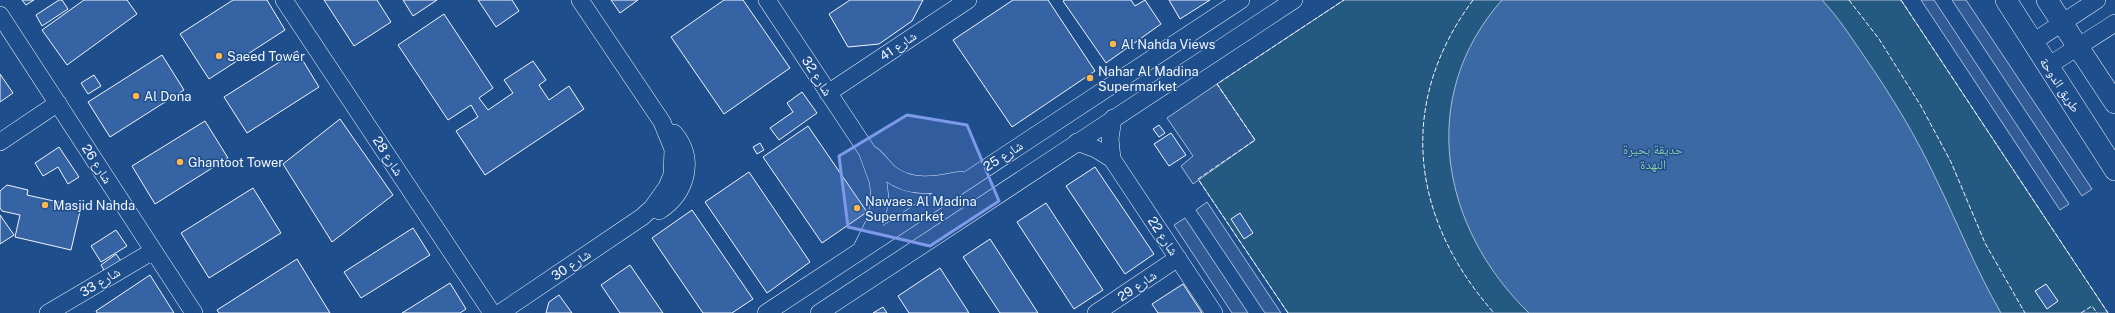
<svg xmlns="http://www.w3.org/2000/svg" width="2115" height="313" viewBox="0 0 2115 313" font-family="'Public Sans','Noto Naskh Arabic',sans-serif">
<rect width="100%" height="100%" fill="#1f4e8c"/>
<!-- green -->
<path fill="#245a82" stroke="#a8bbd7" d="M1344,0H1901L2108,313H1288L1198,179L1255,140L1217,84Z"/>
<!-- parking -->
<path fill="#305b95" stroke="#a8bbd7" d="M1921,0H1934L2069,204L2060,210Z
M1952,0H1966L2092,189L2082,196Z
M1217,84L1255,140L1193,184L1181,166L1193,156L1167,118Z
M1207,202L1281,313H1265L1196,210Z
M1185,218L1248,313H1232L1174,225Z"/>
<!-- water -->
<path fill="#3b69a3" stroke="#a8bbd7" d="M1502,0H1822C1838,17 1851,37 1864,56C1891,95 1916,136 1936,179C1958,224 1976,270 2001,313H1529C1441,228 1416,97 1502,0Z"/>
<!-- building -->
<path fill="#3563a3" stroke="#f2f6ff" d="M22,0H34L26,5Z
M59,0H62L68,9L42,26L36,15Z
M84,0H127L137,14L67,65L42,30Z
M233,0H267L285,30L209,79L180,34Z
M324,0H377L391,22L354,46Z
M403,0H437L413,16Z
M478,0H512L519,11L496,27Z
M611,0H638L620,13Z
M724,0H743L790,68L724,114L671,37Z
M850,0H923L912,21L879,44L848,47L829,14Z
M1013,0H1048L1095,71L1012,127L953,40Z
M1065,0H1131L1135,6L1145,0L1161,24L1106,63L1063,1Z
M1169,0H1210L1180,19Z
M444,14L493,88L479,98L488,110L513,93L504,80L533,61L546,80L539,85L549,100L569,86L584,109L485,175L456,131L478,117L471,105L448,120L398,45Z
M297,51L319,87L247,133L224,97Z
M162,55L184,90L110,137L88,102Z
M0,74L13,93L0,102Z
M94,75L101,86L88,94L81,83Z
M802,92L817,113L779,140L770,128L793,112L787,103Z
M340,119L393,195L332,242L283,164Z
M205,121L228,158L155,204L132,166Z
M1159,125L1165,133L1159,137L1153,129Z
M808,126L867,212L822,243L763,157Z
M1171,133L1186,155L1169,166L1154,144Z
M760,143L764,150L757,154L753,147Z
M59,147L79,177L68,184L58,167L43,176L35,163Z
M1095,167L1154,254L1125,274L1066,186Z
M749,172L810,262L767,293L705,202Z
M7,185L28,190L27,195L81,207L71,250L15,237L20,215L2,211L0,208V191Z
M253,188L281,233L209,278L181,233Z
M1046,203L1103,290L1074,309L1017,222Z
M692,210L753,299L732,313H703L652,238Z
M1240,213L1253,233L1244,239L1231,219Z
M0,215L14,235L0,244Z
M413,228L430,255L361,298L344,272Z
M116,230L127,246L101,262L91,246Z
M990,239L1038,313H1000L963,257Z
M116,254L121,261L105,272L101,265Z
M297,259L330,313H219L217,310Z
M630,265L663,313H620L601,285Z
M940,268L969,313H909L898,296Z
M150,275L174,313H97L96,311Z
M450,283L466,309L460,313H402Z
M1183,284L1202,313H1158L1152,304Z
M2046,284L2058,301L2047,309L2035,291Z
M559,295L572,313H546L549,302Z
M883,307L887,313H873Z"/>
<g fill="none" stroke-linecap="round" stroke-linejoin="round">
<defs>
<path id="minor" d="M284,0L492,313
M767,0L867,151L878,181L880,198L877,218L863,246
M0,15L194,313
M2033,42L2097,0
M2048,66L2115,23
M828,93L968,0
M0,142L58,103
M1077,142L1096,149L1112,159L1214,313
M872,155C878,160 883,167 889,173C911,190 936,185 960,180
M1112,159L1110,139L1113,118
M659,211C687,193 696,159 674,133
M48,313L153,251
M500,313L642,217L652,208L667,187L672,175L673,149L662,122L580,0
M766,313L1241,0
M819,313L1294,0
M1096,313L1178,258"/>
<path id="major" d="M2006,0L2115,170
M2047,0L2115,103"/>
</defs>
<!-- minor casing -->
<use href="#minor" stroke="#f2f6ff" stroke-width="18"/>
<!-- major casing -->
<use href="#major" stroke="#f2f6ff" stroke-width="22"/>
<!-- minor -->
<use href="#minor" stroke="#1f4e8c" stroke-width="17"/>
<!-- major -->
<use href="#major" stroke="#1f4e8c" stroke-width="21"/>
<!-- fence -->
<path stroke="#f2f6ff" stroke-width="1" stroke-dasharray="5 2" stroke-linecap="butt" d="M1473,0C1396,104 1411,219 1494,313
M1849,0L1879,39L1921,106L1951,162L1985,243L2025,313
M1901,0L2108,313
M1288,313L1198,179L1255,140L1217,84L1344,0
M2081,313L2092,306L2097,313"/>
</g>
<!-- marked area -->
<path fill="#7d9aea" fill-opacity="0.2" stroke="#7d9aea" stroke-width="3" stroke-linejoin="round" d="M907,115L967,125L999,201L930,246L848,227L839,156Z"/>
<!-- markers -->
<g fill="#ffb74d" stroke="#1f4e8c" stroke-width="1.5">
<circle cx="1113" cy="44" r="4"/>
<circle cx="219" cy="56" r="4"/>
<circle cx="1090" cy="78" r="4"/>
<circle cx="136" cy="96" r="4"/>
<circle cx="180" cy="162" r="4"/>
<circle cx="45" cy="205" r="4"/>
<circle cx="857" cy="208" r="4"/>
</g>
<g text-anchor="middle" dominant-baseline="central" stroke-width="3" stroke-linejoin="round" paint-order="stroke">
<!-- poi labels -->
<g font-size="13" fill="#f2f6ff" stroke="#1f4e8c" text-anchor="start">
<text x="1121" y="44">Al Nahda Views</text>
<text x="227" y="56">Saeed Tower</text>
<text x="1098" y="71">Nahar Al Madina<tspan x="1098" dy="15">Supermarket</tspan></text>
<text x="144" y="96">Al Dona</text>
<text x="188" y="162">Ghantoot Tower</text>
<text x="865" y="201">Nawaes Al Madina<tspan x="865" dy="15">Supermarket</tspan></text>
<text x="53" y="205">Masjid Nahda</text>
</g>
<!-- street labels -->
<g font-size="13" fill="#f2f6ff" stroke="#1f4e8c">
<text transform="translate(898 46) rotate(-34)">شارع 41</text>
<text transform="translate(817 76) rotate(57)">شارع 32</text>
<text transform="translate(2060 85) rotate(57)">طريق الدوحة</text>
<text transform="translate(388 156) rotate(57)">شارع 28</text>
<text transform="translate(1003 156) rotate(-33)">شارع 25</text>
<text transform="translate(97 164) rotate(57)">شارع 26</text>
<text transform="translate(1163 236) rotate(56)">شارع 22</text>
<text transform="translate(571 265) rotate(-34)">شارع 30</text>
<text transform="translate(100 282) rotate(-31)">شارع 33</text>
<text transform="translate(1137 286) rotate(-34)">شارع 29</text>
</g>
<!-- park labels -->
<g font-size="13" fill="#97c8a6" stroke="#1f4e8c">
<text x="1653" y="149">حديقة بحيرة<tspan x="1653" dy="15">النهدة</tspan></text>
</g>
</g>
</svg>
